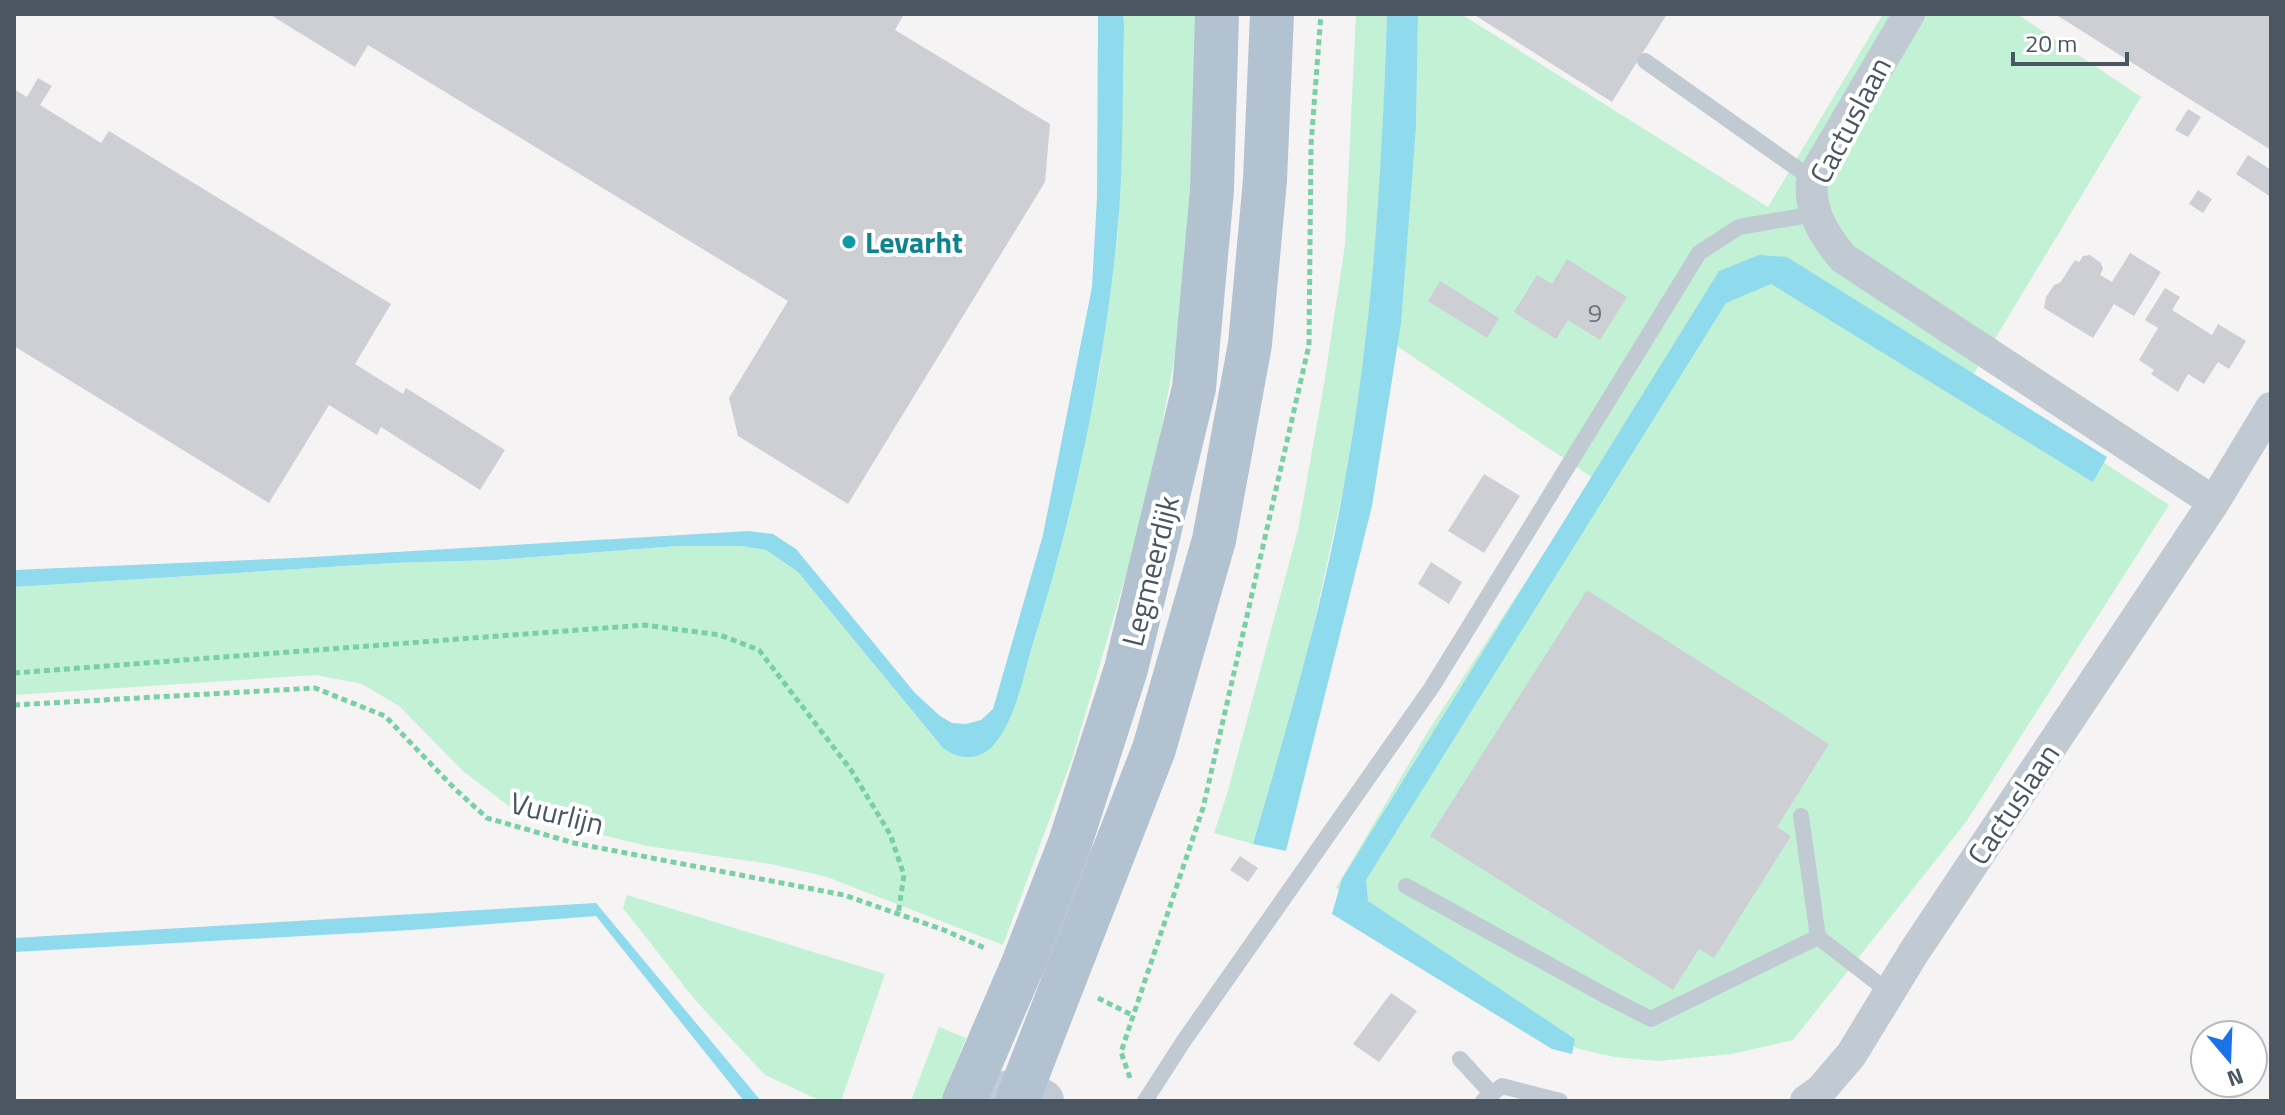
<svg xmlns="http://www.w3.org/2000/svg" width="2285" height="1115" viewBox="0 0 2285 1115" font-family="'Titillium Web',sans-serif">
<rect width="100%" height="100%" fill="#f5f3f3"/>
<!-- green -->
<path fill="#c3f1d5" d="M1123,14H1204L1205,35L1176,350L1148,500L1073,756L1003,945L827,877L771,864L647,846L558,824L510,807L463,771L399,706L362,684L316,675L14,695V587L392,563L495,560L678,546H741L766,550L798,572L943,748L1012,712L1062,539L1099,374L1118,234Z
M1356,14H1387L1381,178L1366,348L1345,481L1304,669L1253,844L1214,833L1227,794L1298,530L1324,384L1345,245Z
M1418,14H1461L1768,207L1883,14H2017L2141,97L1972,377L2169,505L1966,822L1793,1040L1732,1054L1658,1061L1614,1057L1579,1049L1552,1037L1336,888L1427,733L1593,478L1397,346L1416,127Z
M627,895L885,974L841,1101H821L765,1075L696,1001L623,908Z
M939,1027L966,1038L941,1101H911Z"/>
<!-- water -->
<path fill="#90daee" d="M1098,14H1123L1124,24C1122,93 1124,168 1117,236C1103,375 1074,514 1032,646C1023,678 1016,716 996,742C982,761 960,761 943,748L798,572L766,550L741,546H678L495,560L392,563L14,587V570L295,558L749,531L773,534L796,549L915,693L940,716L952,723L966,724L981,720L993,709L1043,535L1092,287L1097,197Z
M1387,14H1418L1416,127L1401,323L1372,506L1286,851L1253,844C1288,723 1324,603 1345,479C1373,325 1382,170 1387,14Z
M1759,255L1787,257L2107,457L2093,482L1771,284L1726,303L1366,880L1368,901L1575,1039L1572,1054L1552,1049L1332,914L1342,879L1719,271Z
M596,903L761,1101H744L596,916L411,930L14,952V938Z"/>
<!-- building -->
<path fill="#cdcfd5" d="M269,14H904L895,30L1050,124L1045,182L848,504L738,436L729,398L788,301L368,45L355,67Z
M1473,14H1667L1612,102Z
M2055,14H2271V150L2153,76Z
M38,78L52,86L40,105L101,143L109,131L391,304L355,364L403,394L406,388L505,450L480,490L381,427L377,435L329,405L269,503L14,346V89L27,97Z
M2188,109L2201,117L2188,137L2175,130Z
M2248,155L2271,170V197L2236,174Z
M2198,190L2212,199L2203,213L2189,204Z
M2130,253L2161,272L2134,316L2114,304L2093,338L2044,308L2046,297L2054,285L2060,283L2075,260L2079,262L2083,256L2090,255L2101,263L2103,269L2100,275L2112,282Z
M1567,259L1627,297L1600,340L1568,320L1556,339L1514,312L1537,275L1552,284Z
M1440,281L1499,318L1487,338L1428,301Z
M2165,288L2180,297L2172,310L2212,335L2218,324L2246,341L2229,369L2218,362L2204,384L2188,374L2178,392L2151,374L2154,370L2139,360L2158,328L2145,320Z
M1484,474L1520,496L1484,553L1448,531Z
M1431,562L1462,582L1449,604L1418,584Z
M1587,590L1829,744L1777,827L1791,836L1714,958L1699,949L1673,990L1430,836Z
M1240,856L1258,868L1248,882L1230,870Z
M1391,993L1417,1011L1379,1062L1353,1044Z"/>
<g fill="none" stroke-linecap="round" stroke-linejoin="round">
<!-- path -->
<path stroke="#7ad0a6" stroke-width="5" stroke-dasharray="6 4" stroke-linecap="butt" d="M14,673L644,625L720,635L759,650L851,770L890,834L904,875L898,915
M14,705L315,688L385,716L454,788L487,818L574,843L844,895L944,930L987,949
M1098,998L1132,1015
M1130,1078L1121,1052L1203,808L1309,345L1311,145L1321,14"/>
<!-- lane -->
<path stroke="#c1cad2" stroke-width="16" d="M1645,61L1812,179
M1801,816L1818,937
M1406,886L1606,996L1651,1019L1818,937L1889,992
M1460,1059L1492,1094
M1145,1101L1183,1042L1432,687L1699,253L1739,227L1815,214
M1483,1101L1502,1086L1560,1101"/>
<!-- street -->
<path stroke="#c1cad2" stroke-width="32" d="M1909,14L1812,179C1809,211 1823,234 1843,258L2214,502
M1806,1101L1821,1090L1851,1055L1914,952L2214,502L2271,408"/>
<!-- secondary -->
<path stroke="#c1cbd6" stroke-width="44" d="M965,1100L1022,1090L1042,1101"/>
<!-- primary -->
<path stroke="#b3c2d1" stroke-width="44" d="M964,1101L1023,964L1070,843L1126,669L1194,388L1212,190L1217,14
M1017,1101L1154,749L1214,540L1250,344L1265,180L1272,14"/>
</g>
<!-- markers -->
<circle fill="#0f9aa8" stroke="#fff" stroke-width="3" cx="849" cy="242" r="8"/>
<g text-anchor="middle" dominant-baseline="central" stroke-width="8" stroke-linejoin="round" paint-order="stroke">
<!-- number labels -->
<g font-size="26" fill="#6b747e">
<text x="1595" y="312">9</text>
</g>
<!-- street labels -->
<g font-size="30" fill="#4a5661" stroke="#fff">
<text transform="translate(1850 120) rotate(-62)">Cactuslaan</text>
<text transform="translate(1150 571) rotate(-76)">Legmeerdijk</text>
<text transform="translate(2013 804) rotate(-56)">Cactuslaan</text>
<text transform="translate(557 813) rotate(14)">Vuurlijn</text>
</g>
<!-- culture labels -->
<g font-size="30" font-weight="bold" fill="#0d838f" stroke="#fff" text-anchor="start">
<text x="865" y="242">Levarht</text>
</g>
</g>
<!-- border -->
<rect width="2285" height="1115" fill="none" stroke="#4a5661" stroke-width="32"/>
<!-- north arrow -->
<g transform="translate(2229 1059) rotate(161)"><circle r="38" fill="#ffffff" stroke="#b7bbc0" stroke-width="2"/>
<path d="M0-6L14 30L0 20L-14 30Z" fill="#1a73e8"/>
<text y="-12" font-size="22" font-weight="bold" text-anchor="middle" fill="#4a5661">N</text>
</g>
<!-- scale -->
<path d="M2013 52v12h114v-12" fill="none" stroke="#4a5661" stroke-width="4"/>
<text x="2025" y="52" font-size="24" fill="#4a5661" stroke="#ffffff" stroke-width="6" paint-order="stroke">20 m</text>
</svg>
